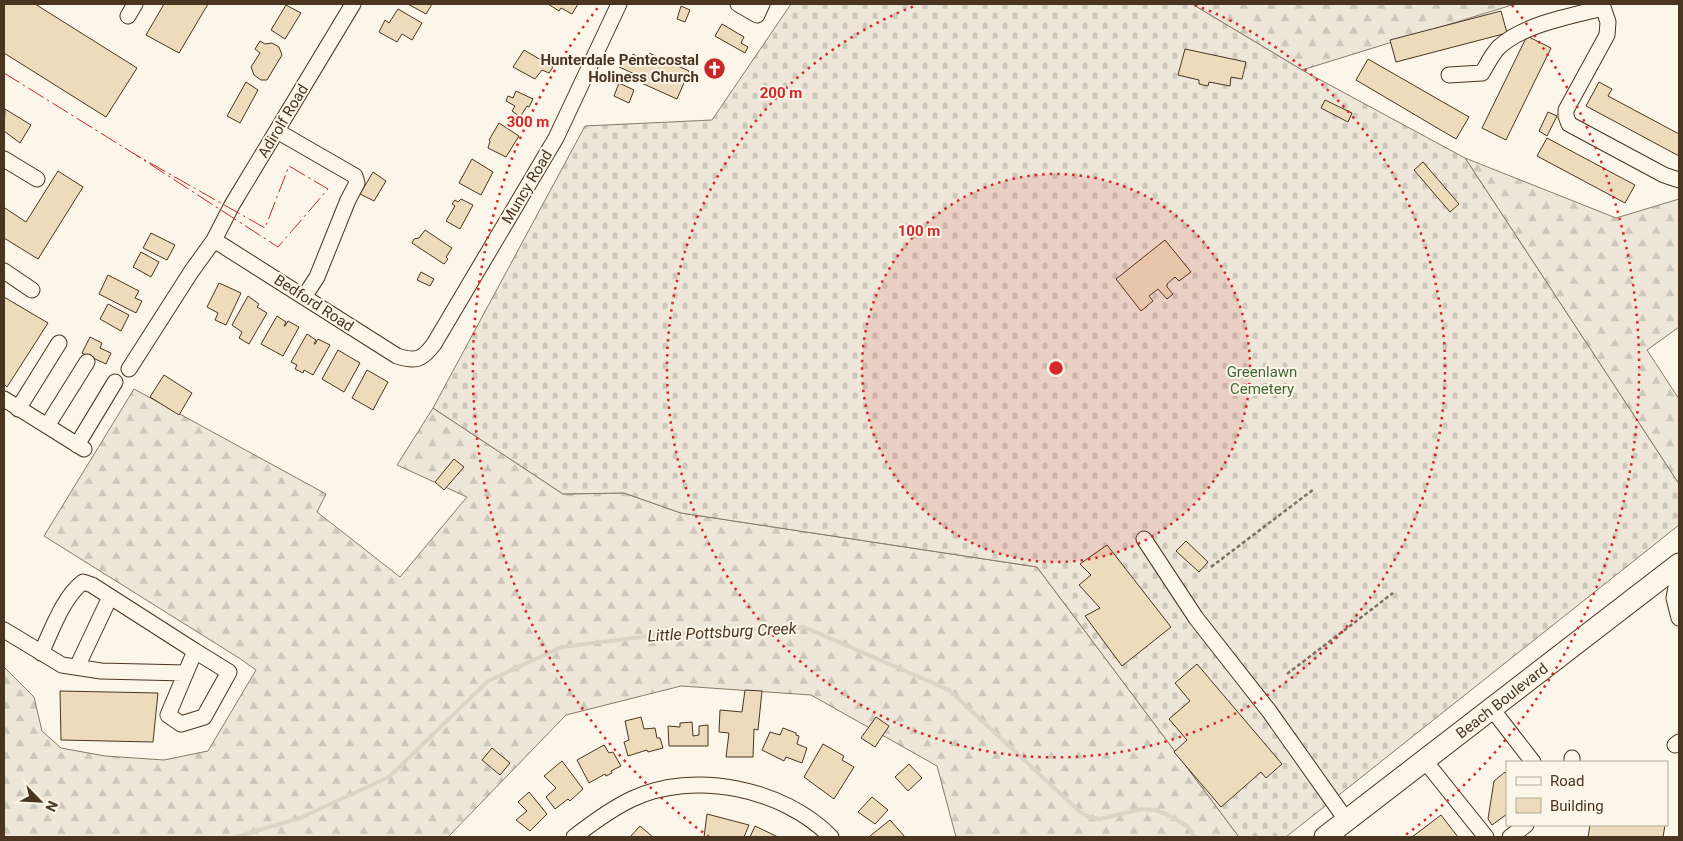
<svg xmlns="http://www.w3.org/2000/svg" width="1683" height="841" viewBox="0 0 1683 841" font-family="Roboto,sans-serif">
<defs>
<pattern id="forest-firs" width="22" height="20" patternUnits="userSpaceOnUse" patternTransform="scale(1.25)"><rect width="22" height="20" fill="#ede6d9"/><path d="M5 1l3.5 6h-7zM16 11l3.5 6h-7z" fill="#cdc6ba"/></pattern>
<pattern id="cemetery-stones" width="16" height="16" patternUnits="userSpaceOnUse" patternTransform="scale(1.25)"><rect width="16" height="16" fill="#ede6d9"/><path d="M2 7V4a2 2 0 0 1 4 0v3zM10 15v-3a2 2 0 0 1 4 0v3z" fill="#cdc6ba"/></pattern>
</defs>
<rect width="100%" height="100%" fill="#fbf6e9"/>
<!-- forest -->
<path fill="url(#forest-firs)" stroke="#887966" d="M1192,4H1515L1302,70Z
M1465,158L1616,218L1679,199V327L1647,350L1679,399V484Z
M134,389L326,494L317,512L400,577L467,497L397,465L433,408L563,494L624,493L681,513L1037,567L1239,837H956L937,766L811,695L681,686L566,715L448,837H4V667L34,697L42,731L61,748L105,756L164,760L208,751L256,670L239,658L44,536Z"/>
<!-- cemetery -->
<path fill="url(#cemetery-stones)" stroke="#887966" d="M791,4H1192L1302,70L1465,158L1679,484V525L1286,837H1239L1037,567L681,513L624,493L563,494L433,408L585,126L712,120Z"/>
<g fill="none" stroke-linecap="round" stroke-linejoin="round">
<!-- stream -->
<path stroke="#dcd4c6" stroke-width="4" d="M235,837L300,818L389,777L488,681L562,647L665,634L804,627L949,690L1079,811L1089,817L1100,819L1142,809L1155,810L1166,814L1187,826L1195,837"/>
</g>
<!-- building -->
<path fill="#ecdcbc" stroke="#4a3520" d="M4,4H35L137,68L106,117L4,53Z
M164,4H208L179,53L146,35Z
M408,4H432L426,14Z
M548,4H578L572,14L561,8L559,11Z
M286,5L301,13L285,39L271,30Z
M681,6L690,10L685,22L677,19Z
M398,9L422,23L412,40L402,34L397,42L379,32L385,20L389,23Z
M1501,11L1507,33L1396,62L1390,40Z
M722,24L744,37L741,43L748,47L745,53L715,36Z
M1527,36L1551,48L1506,140L1482,128Z
M260,41L265,44L272,43L279,47L282,55L267,80H261L254,75L251,67L260,53L255,49Z
M1185,49L1246,62L1242,79L1231,77L1230,86L1209,82L1208,86L1199,84V80L1178,75Z
M524,50L553,67L549,73L542,70L535,79L513,67Z
M649,53L689,71L677,99L637,81L639,76L619,67L625,55L632,58L633,54L645,61Z
M1368,59L1469,117L1456,139L1356,80Z
M246,82L258,90L240,123L227,116Z
M1599,82L1612,89L1608,96L1679,134V156L1586,106Z
M619,83L634,90L629,103L614,96Z
M516,91L533,99L529,107L527,106L520,117L512,111L515,106L506,101L508,96L513,98Z
M1325,100L1352,113L1348,122L1321,108Z
M5,109L31,125L20,143L4,131Z
M1548,112L1557,116L1547,136L1539,131Z
M499,123L519,136L506,157L488,148L490,141L489,140Z
M1547,138L1635,185L1625,203L1537,156Z
M472,159L493,172L481,195L459,183Z
M1423,162L1459,204L1450,212L1414,170Z
M58,171L83,187L38,259L4,238V210L5,208L26,222Z
M373,172L386,181L374,201L360,194Z
M461,199L473,205L460,229L446,221L455,206L452,204L455,200L458,202Z
M425,230L452,248L446,257L448,259L444,264L412,243L414,239L419,238Z
M151,233L175,245L167,260L143,248Z
M1165,240L1191,272L1179,281L1175,277L1167,284V287L1173,294L1167,299L1158,289L1149,296L1153,301L1141,311L1116,279Z
M141,252L159,262L151,277L133,267Z
M421,272L434,279L430,286L417,280Z
M108,275L139,291L135,298L142,301L136,313L99,294Z
M219,283L241,293L226,325L215,320L218,313L207,307Z
M248,296L259,304L257,307L267,313L249,344L239,338L242,332L232,325Z
M4,297L48,323L7,387L4,384Z
M108,304L129,315L121,331L100,319Z
M277,316L286,322L284,326H285L288,321L299,327L283,356L261,344Z
M307,334L316,340L314,344H315L318,339L330,345L313,375L304,370L303,373L295,369L297,365L291,362Z
M90,337L102,343L100,348L111,353L106,364L82,353Z
M338,350L360,363L344,392L322,379Z
M367,370L388,382L373,410L352,398Z
M164,375L192,393L179,415L150,397Z
M454,459L464,467L444,490L435,482Z
M1186,541L1208,562L1199,572L1176,551Z
M1107,545L1171,627L1122,666L1085,616L1100,608L1079,585L1091,575L1080,564Z
M1197,664L1282,764L1266,778L1261,772L1221,807L1174,752L1187,740L1169,719L1190,701L1175,683Z
M745,690L762,691L758,730L754,729L753,757H726L729,733L719,732L720,710L742,712Z
M60,691L158,693L153,742L61,740Z
M641,717L644,729L655,728L657,738H660L663,748L648,752L647,750L628,756L624,742L629,740L625,721Z
M876,717L889,726L875,747L861,738Z
M692,722L693,736L699,735V726L708,725V746H669L668,726L680,727V723Z
M783,728L796,733V735L799,736L797,744L807,748L802,763L786,757L784,761L762,750L770,732L780,735Z
M823,744L844,756L842,760L854,767L834,799L804,777Z
M604,745L609,753L613,752L621,766L611,771L612,773L606,776L605,774L589,783L577,760Z
M492,748L510,763L500,775L482,760Z
M562,761L583,789L570,801L568,799L555,809L546,797L556,788L544,776Z
M909,764L922,778L908,791L895,777Z
M1505,772L1507,775V814L1492,825L1488,819L1494,781Z
M529,792L547,814L530,831L516,820L527,811L518,802Z
M872,797L888,810L875,824L858,812Z
M707,814L749,825L744,837H704Z
M1441,815L1458,837H1412Z
M890,820L905,837H871L870,836Z
M1590,825H1665L1663,837H1588Z
M640,826L653,837H630Z
M755,826L778,837H750Z"/>
<g fill="none" stroke-linecap="round" stroke-linejoin="round">
<defs>
<path id="minor" d="M738,4L757,15L762,4
M1602,4L1608,22L1607,35L1566,110V116L1569,124L1664,175L1679,180
M128,16L135,4
M1449,75L1482,73C1487,65 1492,54 1499,47C1524,24 1571,16 1603,8
M277,131L355,176L357,183L348,200L317,277L304,297
M4,159L37,179
M214,240L397,356C416,362 422,360 434,344L556,138L619,4
M4,271L32,290
M129,369L191,272L214,240L232,205L353,4
M4,399L84,449
M18,409L59,343
M47,426L87,362
M77,445L115,382
M1144,539L1196,618L1269,711L1347,821
M1679,570L1674,598L1679,618
M4,630L62,665L101,671L185,673
M195,651L229,672L204,717L181,724L168,715Z
M41,653C52,630 63,597 83,582L92,585L195,651
M77,667L110,597
M1492,709L1533,762
M1675,745L1679,742
M1425,761L1486,837
M1572,762V758
M574,837C592,823 611,809 632,799C694,770 783,788 831,837
M1510,837L1526,825"/>
<path id="highway" d="M1325,837L1679,564"/>
</defs>
<!-- minor casing -->
<use href="#minor" stroke="#4a3520" stroke-width="17"/>
<!-- highway casing -->
<use href="#highway" stroke="#4a3520" stroke-width="23"/>
<!-- path -->
<path stroke="#7f6f5c" stroke-width="2.5" stroke-dasharray="4 2.5" stroke-linecap="butt" d="M1211,567L1314,489
M1287,674L1393,593"/>
<!-- minor -->
<use href="#minor" stroke="#fbf6e9" stroke-width="15"/>
<!-- highway -->
<use href="#highway" stroke="#fbf6e9" stroke-width="21"/>
<!-- power -->
<path stroke="#c62828" stroke-width="1" stroke-dasharray="18 4 2.5 4" stroke-linecap="butt" d="M4,73L136,155L265,228L289,166L328,189L278,247L136,155"/>
</g>
<!-- distance rings -->
<circle cx="1056" cy="368" r="194" fill="#d62828" fill-opacity=".12"/>
<g fill="none" stroke="#d62828" stroke-width="2.5" stroke-dasharray="2.5 5">
<circle cx="1056" cy="368" r="194"/>
<path d="M1195 5A389 389 0 1 1 917 5"/>
<path d="M709 837A583 583 0 0 1 600 5M1512 5A583 583 0 0 1 1403 837"/>
</g>
<!-- icons -->
<defs>
<symbol id="church-disc" viewBox="-11 -11 22 22"><circle r="9.5" fill="#c62828" stroke="#fbf6e9"/><path d="M-1.2-6h2.4v3.5h3.3v2.4h-3.3V6h-2.4V-.1h-3.3v-2.4h3.3Z" fill="#fff"/></symbol>
</defs>
<g fill-rule="evenodd">
<use href="#church-disc" x="702" y="56" width="25" height="25"/>
</g>
<g text-anchor="middle" dominant-baseline="central" stroke-width="4" stroke-linejoin="round" paint-order="stroke">
<!-- poi labels -->
<g font-size="15" font-weight="bold" fill="#4a3520" stroke="#fbf6e9" text-anchor="end">
<text x="699" y="60">Hunterdale Pentecostal<tspan x="699" dy="17">Holiness Church</tspan></text>
</g>
<!-- street labels -->
<g font-size="15" fill="#4a3520" stroke="#fbf6e9">
<text transform="translate(283 121) rotate(-59)">Adirolf Road</text>
<text transform="translate(527 187) rotate(-59)">Muncy Road</text>
<text transform="translate(314 303) rotate(33)">Bedford Road</text>
<text transform="translate(1502 701) rotate(-38)">Beach Boulevard</text>
</g>
<!-- park labels -->
<g font-size="15" fill="#436837" stroke="#fbf6e9">
<text x="1262" y="372">Greenlawn<tspan x="1262" dy="17">Cemetery</tspan></text>
</g>
<!-- water labels -->
<g font-size="16" font-style="italic" fill="#4a3520" stroke="#fbf6e9">
<text transform="translate(722 632) rotate(-3)">Little Pottsburg Creek</text>
</g>
</g>
<circle cx="1056" cy="368" r="8" fill="#d62828" stroke="#fbf6e9" stroke-width="2.5"/>
<g font-size="15" text-anchor="middle" font-weight="bold" fill="#d62828" stroke="#fbf6e9" stroke-width="4" stroke-linejoin="round" paint-order="stroke">
<text x="781" y="98">200 m</text>
<text x="528" y="127">300 m</text>
<text x="919" y="236">100 m</text>
</g>
<!-- border -->
<rect width="1683" height="841" fill="none" stroke="#4a3520" stroke-width="10"/>
<!-- legend -->
<rect x="1506" y="761" width="162" height="65" fill="#fbf6e9" stroke="#b4a999"/>
<rect x="1516" y="777" width="25" height="8" fill="#fbf6e9" stroke="#b4a999"/>
<text x="1550" y="786" font-size="15" fill="#4a3520">Road</text>
<rect x="1516" y="798" width="25" height="15" fill="#ecdcbc" stroke="#b4a999"/>
<text x="1550" y="811" font-size="15" fill="#4a3520">Building</text>
<!-- north arrow -->
<g transform="translate(40 801) rotate(114)" stroke="#fbf6e9" stroke-width="4" paint-order="stroke">
<path d="M0-4L9 19L0 12L-9 19Z" fill="#4a3520"/>
<text y="-8" font-size="14" font-weight="bold" text-anchor="middle" fill="#4a3520">N</text>
</g>
</svg>
